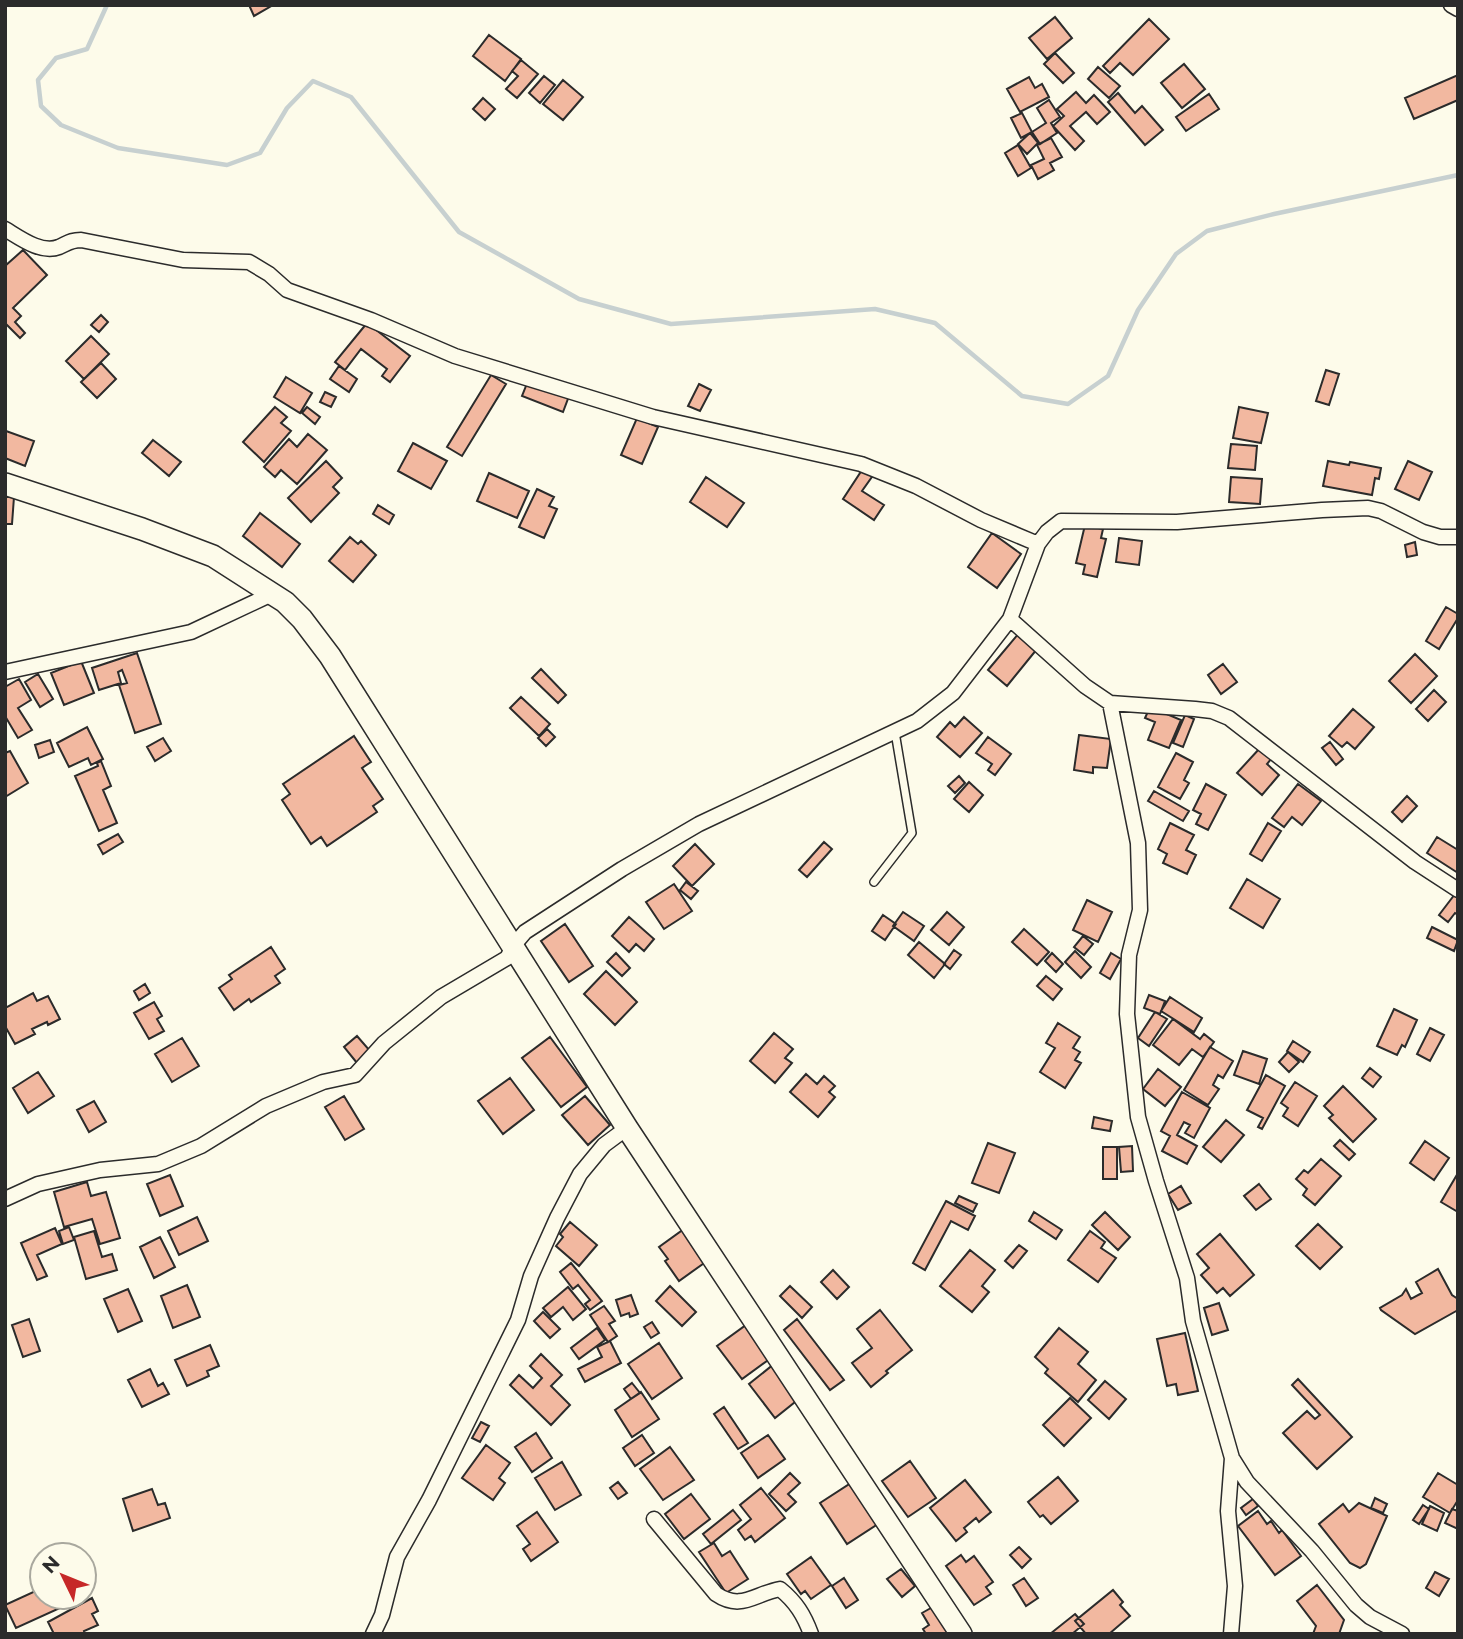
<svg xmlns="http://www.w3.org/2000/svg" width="1463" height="1639" viewBox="0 0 1463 1639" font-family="Montserrat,sans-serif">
<rect width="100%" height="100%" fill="#fdfbea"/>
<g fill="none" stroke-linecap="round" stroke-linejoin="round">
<!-- stream -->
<path stroke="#c7d0d0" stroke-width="4.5" d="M107,5L87,49L56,58L38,80L41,106L61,125L118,148L227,165L260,153L287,108L313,81L351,97L459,232L579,299L671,324L875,309L935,323L1022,396L1068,404L1108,376L1138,310L1176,254L1207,231L1274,214L1458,175"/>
</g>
<!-- building -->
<path fill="#f2b8a0" stroke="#2b2b2b" stroke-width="2" d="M249,5H273L254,16Z
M1055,17L1072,38L1047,59L1029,38Z
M1149,19L1169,39L1133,75L1120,63L1110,73L1103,66Z
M489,35L521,59L505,81L473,56Z
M1055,53L1074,73L1063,83L1044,64Z
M521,60L538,74L517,98L506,89L518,76L512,71Z
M1184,64L1205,89L1182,108L1161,83Z
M1098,67L1120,86L1109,98L1088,79Z
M1458,75V100L1414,119L1405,98Z
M544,76L555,85L540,103L529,93Z
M1029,77L1035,88L1042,84L1049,97L1020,112L1007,89Z
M563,80L583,97L563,120L543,104Z
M1076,92L1086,103L1094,95L1110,112L1097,124L1086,112L1070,126L1084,141L1075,150L1053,126L1064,116L1057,109Z
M1118,93L1135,113L1142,106L1163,130L1145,145L1108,102Z
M1209,94L1219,109L1186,131L1176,117Z
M483,98L495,109L485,120L473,109Z
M1049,100L1060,117L1051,123L1057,133L1040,144L1032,132L1046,123L1037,108Z
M1022,113L1032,132L1021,138L1011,118Z
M1030,133L1038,143L1027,154L1018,144Z
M1051,138L1062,157L1050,163L1054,170L1038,179L1031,165L1044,159L1037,145Z
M1018,145L1031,168L1018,176L1005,153Z
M23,250L47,275L13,308L21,316L15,322L25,333L20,338L5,323V266Z
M101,315L108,322L99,332L91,325Z
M367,323L410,356L390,382L382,376L387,369L361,349L345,370L335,362Z
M91,336L109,354L84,379L66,361Z
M101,363L116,379L97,398L81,382Z
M339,366L357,379L349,392L330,379Z
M1326,370L1339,374L1329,405L1316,401Z
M491,375L506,384L462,456L447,447Z
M286,377L312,393L300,413L274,397Z
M528,381L569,396L563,412L522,396Z
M699,384L711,390L700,411L688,406Z
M325,392L336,397L331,407L320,402Z
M275,407L287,417L281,423L291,431L264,462L243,442Z
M307,407L320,417L315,424L302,413Z
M1239,407L1268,413L1261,443L1233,438Z
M637,418L658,427L642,464L621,455Z
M6,431L34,441L25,466L5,458Z
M308,434L327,450L297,484L281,470L275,477L264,467L289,439L297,447Z
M153,440L181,462L169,476L142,453Z
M413,443L447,461L431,489L398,471Z
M1231,444L1257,446L1255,470L1228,468Z
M326,461L342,478L333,487L339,493L311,522L288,498Z
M1328,461L1349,465L1350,462L1381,468L1379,479L1375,478L1372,495L1323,486Z
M1408,461L1432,472L1419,500L1395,489Z
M864,467L874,474L862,491L884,505L874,520L843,499Z
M489,473L529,491L517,518L477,501Z
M706,477L744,503L727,527L690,502Z
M1231,477L1262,479L1260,504L1229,502Z
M537,489L554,497L549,506L557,509L544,538L519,527Z
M5,497H14L12,524H5Z
M378,505L394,515L389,524L373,514Z
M260,513L300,544L282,567L243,536Z
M1085,525L1103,529L1101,538L1106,539L1097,577L1083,574L1085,565L1076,563Z
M992,533L1021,554L997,588L968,567Z
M350,537L358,544L361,541L376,555L353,582L329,561Z
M1119,538L1142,541L1139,565L1116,562Z
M1415,542L1417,555L1407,557L1405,545Z
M1446,607L1458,614V618L1439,649L1426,641Z
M1019,633L1037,649L1007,686L988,670Z
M137,653L161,724L135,733L119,685L127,683L122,670L118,672L121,683L99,690L92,668Z
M1415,654L1437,676L1411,703L1389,681Z
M81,661L94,693L64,705L51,673Z
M1223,664L1237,682L1221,694L1208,675Z
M541,669L566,695L558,703L532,678Z
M38,674L53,699L40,707L25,682Z
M19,679L31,700L18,708L32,730L18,738L5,716V687Z
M1434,690L1446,702L1428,721L1416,709Z
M521,697L550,724L539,736L510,708Z
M1150,707L1181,720L1169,748L1148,740L1155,722L1145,718Z
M1353,709L1374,727L1355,749L1347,742L1342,747L1329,736Z
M1185,715L1194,719L1183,747L1173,743Z
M964,717L982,733L960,757L937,737L950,722L955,727Z
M87,727L103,759L91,765L88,758L69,767L57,743Z
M547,729L555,737L546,746L538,738Z
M1079,735L1111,739L1107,768L1093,767V773L1074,770Z
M354,736L371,762L362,768L383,799L373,806L377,812L327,846L321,837L311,844L282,800L290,794L283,784Z
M988,737L1011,754L995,775L988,770L992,764L976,753Z
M163,738L171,751L155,761L147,747Z
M50,740L54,752L39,758L35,745Z
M1330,742L1343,759L1336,765L1322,748Z
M1260,748L1272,758L1267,764L1279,775L1262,795L1237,773Z
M10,751L28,783L5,797V753Z
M1176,753L1193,762L1184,780L1189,783L1180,799L1158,787Z
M101,761L111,786L103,790L117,823L99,831L75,776L98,766L97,763Z
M959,776L965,783L955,793L948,786Z
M969,782L983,795L969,812L954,799Z
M1206,784L1226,795L1208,830L1196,824L1201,814L1193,810Z
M1298,784L1321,801L1302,825L1292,817L1284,827L1272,818Z
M1154,791L1189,811L1183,821L1148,801Z
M1407,796L1417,806L1402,822L1392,812Z
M1170,823L1194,835L1186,850L1196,855L1187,874L1163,863L1167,854L1158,849Z
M1268,823L1281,831L1262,861L1250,854Z
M118,834L123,842L103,854L98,845Z
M1437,837L1458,850V873L1427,853Z
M824,842L832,849L807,877L799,870Z
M695,844L714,864L692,886L673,866Z
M1247,879L1280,899L1263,928L1230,908Z
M686,882L698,891L691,899L680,890Z
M674,884L692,911L664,929L646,902Z
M1455,894L1458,896V915L1455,913L1448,922L1439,915Z
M1087,900L1112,912L1098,942L1073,930Z
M903,912L924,926L914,941L893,926Z
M947,912L964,927L949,945L931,930Z
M883,915L896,924L885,940L872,931Z
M629,917L654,939L644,951L636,944L629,952L612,936Z
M565,924L593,966L569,982L541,941Z
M1432,927L1458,940L1454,951L1427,938Z
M1024,929L1049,952L1037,965L1012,942Z
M1083,936L1093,944L1084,955L1074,947Z
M919,942L945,964L934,978L908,955Z
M271,947L285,969L275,976L280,983L251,1002L249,999L234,1010L219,988L232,979L229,975Z
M954,950L961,955L950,969L944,964Z
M1075,951L1091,967L1081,978L1065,962Z
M616,953L630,968L622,976L607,962Z
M1052,953L1063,964L1056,972L1045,961Z
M1111,953L1121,959L1110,979L1100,973Z
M606,971L637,1002L615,1025L584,994Z
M1046,976L1062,989L1053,1000L1037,986Z
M145,984L150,993L139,1000L134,991Z
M33,993L37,1001L48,996L60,1019L48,1025L47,1022L32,1029L35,1034L15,1044L5,1026V1008Z
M1149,995L1165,1001L1160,1014L1144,1008Z
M1170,997L1202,1018L1194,1032L1161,1011Z
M154,1002L162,1016L157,1019L164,1031L149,1039L134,1013Z
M1394,1009L1417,1020L1405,1047L1402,1045L1397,1055L1377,1046Z
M1155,1012L1167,1019L1149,1046L1138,1038Z
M1173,1019L1200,1039L1204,1034L1214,1042L1203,1057L1192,1049L1179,1065L1153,1045Z
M1058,1023L1080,1037L1073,1048L1080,1052L1075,1060L1081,1063L1065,1088L1040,1072L1055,1048L1046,1043Z
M1430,1028L1444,1035L1430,1061L1417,1054Z
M774,1033L793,1049L785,1058L792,1063L775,1083L750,1061Z
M357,1036L371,1052L357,1063L344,1047Z
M550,1037L587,1087L561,1107L522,1058Z
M182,1038L199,1066L172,1082L155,1054Z
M1293,1041L1310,1052L1303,1062L1287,1051Z
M1210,1047L1233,1061L1223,1078L1218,1075L1213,1085L1219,1089L1208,1105L1184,1090Z
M1243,1051L1267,1059L1259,1084L1234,1075Z
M1288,1052L1299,1062L1289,1072L1279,1062Z
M1370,1068L1381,1077L1373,1087L1362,1078Z
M1158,1069L1181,1087L1165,1106L1143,1089Z
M38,1072L54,1096L28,1113L13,1088Z
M806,1074L817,1084L824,1076L835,1086L829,1092L835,1097L818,1117L790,1092Z
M1266,1075L1285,1086L1262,1129L1258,1127L1263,1118L1247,1110Z
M510,1078L534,1110L503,1134L478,1101Z
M1295,1082L1317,1096L1298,1126L1283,1116L1288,1108L1281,1103Z
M1343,1086L1376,1119L1353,1142L1329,1118L1333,1115L1324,1106Z
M1182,1092L1210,1108L1194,1138L1185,1133L1190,1125L1184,1122L1177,1135L1197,1146L1187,1164L1162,1151L1170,1136L1161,1131Z
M344,1096L364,1129L345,1140L325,1107Z
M585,1096L610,1125L588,1145L562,1115Z
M94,1101L106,1122L89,1132L77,1110Z
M1094,1117L1112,1121L1110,1131L1092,1128Z
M1226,1120L1244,1135L1221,1162L1203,1147Z
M1340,1140L1355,1154L1349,1160L1334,1146Z
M1425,1141L1449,1158L1434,1180L1410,1163Z
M988,1143L1015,1153L999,1193L972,1183Z
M1132,1146L1133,1171L1121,1172L1119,1147Z
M1103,1147H1117V1179H1103Z
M1321,1159L1341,1176L1315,1205L1303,1195L1307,1189L1296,1179L1304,1170L1308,1173Z
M1458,1173V1212L1441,1202Z
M170,1175L183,1206L160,1216L147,1184Z
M87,1182L91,1196L106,1192L120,1238L100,1244L92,1219L64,1227L54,1192Z
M1259,1184L1271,1199L1256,1210L1244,1196Z
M1181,1186L1191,1203L1178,1210L1168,1194Z
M959,1196L977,1204L973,1212L955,1203Z
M946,1201L975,1216L968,1230L951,1221L925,1270L913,1263Z
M1034,1212L1062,1230L1056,1239L1029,1221Z
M1105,1212L1130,1237L1118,1250L1092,1225Z
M197,1217L208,1241L179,1255L168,1231Z
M570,1222L597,1245L579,1266L556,1246L563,1237L560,1234Z
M1318,1224L1342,1247L1320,1269L1296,1246Z
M69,1227L74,1240L63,1244L59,1231Z
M55,1228L62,1244L37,1255L47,1276L37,1280L21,1243Z
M684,1229L707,1261L679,1281L665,1261L668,1259L659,1247Z
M94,1231L102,1257L112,1254L117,1270L86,1279L74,1237Z
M1090,1231L1105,1242L1101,1248L1116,1258L1098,1282L1068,1260Z
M1220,1234L1254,1275L1230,1296L1223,1288L1217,1293L1201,1275L1209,1268L1197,1254Z
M160,1237L175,1267L154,1278L140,1247Z
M1019,1245L1027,1251L1013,1268L1005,1261Z
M970,1250L995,1270L982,1286L989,1292L972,1312L940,1286Z
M571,1263L602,1301L590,1310L585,1304L590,1300L578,1285L573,1289L560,1272Z
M1438,1269L1452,1295L1458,1299V1310L1415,1334L1381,1310L1380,1308L1402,1295L1406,1289L1411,1299L1422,1293L1416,1282Z
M833,1270L849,1287L837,1299L821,1282Z
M187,1285L200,1317L173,1328L161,1296Z
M670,1286L696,1312L682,1326L656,1301Z
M790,1286L812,1307L802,1318L780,1296Z
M568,1287L586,1309L573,1320L563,1307L551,1317L543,1308Z
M128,1289L142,1321L118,1332L104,1299Z
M631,1295L638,1314L630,1317L629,1313L621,1316L616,1300Z
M1219,1303L1228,1330L1212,1335L1204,1308Z
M604,1306L615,1321L609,1324L617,1336L608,1342L590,1315Z
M880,1310L912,1350L886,1371L888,1373L871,1387L852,1363L872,1348L857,1329Z
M543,1312L560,1329L550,1338L534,1321Z
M29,1319L40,1351L23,1357L12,1325Z
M797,1319L844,1380L830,1390L784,1330Z
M652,1322L659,1333L651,1338L644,1327Z
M746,1325L771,1358L742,1379L717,1346Z
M597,1328L605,1340L579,1359L571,1348Z
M1059,1328L1088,1352L1078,1364L1096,1380L1078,1402L1045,1373L1048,1369L1035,1357Z
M1185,1333L1198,1391L1178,1395L1176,1384L1167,1386L1157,1339Z
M610,1341L621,1363L585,1382L578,1369L602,1357L597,1347Z
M659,1343L682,1378L652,1399L628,1364Z
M210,1345L219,1366L207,1371L209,1376L187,1386L175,1360Z
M541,1354L562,1375L551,1386L570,1405L551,1425L510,1385L519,1375L533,1388L542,1378L530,1366Z
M774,1364L800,1398L775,1418L749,1384Z
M150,1369L158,1386L163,1383L169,1394L142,1407L128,1380Z
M1298,1379L1352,1437L1317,1469L1283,1433L1307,1411L1315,1419L1320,1415L1292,1385Z
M1105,1381L1126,1399L1109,1419L1088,1400Z
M632,1383L640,1393L631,1399L624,1389Z
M641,1392L659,1419L632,1437L615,1410Z
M1070,1398L1091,1418L1064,1446L1043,1425Z
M724,1407L748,1443L738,1449L714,1414Z
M481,1422L489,1426L480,1442L472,1438Z
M536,1433L552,1458L532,1472L515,1447Z
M642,1435L654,1453L635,1466L623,1448Z
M768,1435L785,1459L758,1478L741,1453Z
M486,1445L510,1463L499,1478L505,1483L493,1500L462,1478Z
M670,1447L694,1480L663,1500L640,1469Z
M910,1461L936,1498L908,1517L882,1481Z
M562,1462L581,1495L555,1510L535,1478Z
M790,1473L800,1483L788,1494L796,1502L786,1511L769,1494Z
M1438,1473L1458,1485V1500L1450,1513L1423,1497Z
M1058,1477L1078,1501L1051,1524L1043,1515L1040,1517L1028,1502Z
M965,1480L991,1512L979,1522L976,1518L964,1528L967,1532L956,1541L930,1508Z
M618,1482L627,1493L618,1499L610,1488Z
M851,1483L878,1524L847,1544L820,1503Z
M761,1488L785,1518L755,1542L751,1536L745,1540L738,1530L751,1519L740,1505Z
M152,1489L158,1505L165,1503L170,1518L133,1531L123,1499Z
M691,1494L710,1519L684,1539L665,1514Z
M1375,1498L1387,1504L1383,1513L1371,1508Z
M1253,1499L1258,1506L1246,1515L1241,1508Z
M1359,1503L1387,1516L1366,1564L1360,1568L1350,1563L1319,1524L1343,1504L1349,1512Z
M1423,1505L1429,1509L1419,1524L1413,1520Z
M1430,1506L1444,1513L1437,1531L1422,1524Z
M1452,1509L1458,1511V1529L1445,1523Z
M733,1510L741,1520L711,1544L703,1534Z
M1258,1511L1267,1524L1271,1521L1279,1533L1282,1530L1301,1556L1275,1575L1238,1526Z
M537,1512L558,1542L531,1561L523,1549L530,1544L517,1526Z
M714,1543L722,1556L730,1551L748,1579L726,1593L699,1552Z
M1019,1547L1031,1559L1022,1568L1010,1555Z
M961,1555L966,1562L974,1556L993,1582L986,1587L991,1594L974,1605L946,1566Z
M811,1557L831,1585L811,1599L805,1591L801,1594L787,1574Z
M901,1569L915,1586L902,1597L887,1579Z
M1435,1572L1449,1579L1439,1596L1426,1588Z
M844,1578L858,1600L846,1608L832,1586Z
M1024,1578L1038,1598L1026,1606L1013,1585Z
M1317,1585L1344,1620L1339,1634H1313L1316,1626L1297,1601Z
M42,1588V1597H69L71,1603L16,1628L5,1605Z
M1113,1590L1123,1602L1120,1605L1130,1616L1109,1634H1086L1075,1621Z
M92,1598L98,1611L92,1614L98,1625L84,1631L85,1634H54L48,1622Z
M938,1604L953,1630L946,1634H926L923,1629L929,1625L922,1613Z
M1075,1614L1084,1624L1072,1634H1050Z"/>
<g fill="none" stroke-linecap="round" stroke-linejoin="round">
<defs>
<path id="lane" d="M874,882L912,833L895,732"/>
<path id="street" d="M1451,5L1458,9
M5,229C20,238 41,254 59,247C68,243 71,240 81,240L183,260L249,262L269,274L287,290L371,320L455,356L653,417L861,464L916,486L981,520L1038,544L1047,532L1061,521L1177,522L1322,510L1368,508L1381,511L1423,532L1440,537H1458
M1038,544L1010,619L1085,686L1110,703L1195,709L1212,711L1229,718L1415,862L1458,890
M5,672L191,632L274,593
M1110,703L1138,843L1140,910L1129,955L1127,1014L1138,1117L1156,1181L1187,1278L1193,1321L1232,1458L1247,1482L1312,1551L1356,1605L1370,1617L1402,1634
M5,1199L38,1184L100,1170L158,1164L201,1146L266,1106L323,1082L355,1075L384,1043L441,997L507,958L514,945L525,932L622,869L699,824L917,721L953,693L1010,619
M654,1519L716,1594C741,1611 754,1594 780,1589C796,1602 804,1615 811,1634
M373,1634L382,1615L397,1557L429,1500L518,1320L531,1276L557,1218L580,1174L604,1145L627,1128
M1231,1634L1235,1586L1228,1511L1232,1458"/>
<path id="secondary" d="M5,484L142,529L213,556L285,602L302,619L330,656L627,1128L961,1634"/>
</defs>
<!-- lane casing -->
<use href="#lane" stroke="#2b2b2b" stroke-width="10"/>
<!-- street casing -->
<use href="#street" stroke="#2b2b2b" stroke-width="17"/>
<!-- secondary casing -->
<use href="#secondary" stroke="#2b2b2b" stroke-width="24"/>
<!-- lane -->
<use href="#lane" stroke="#fdfbea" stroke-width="7"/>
<!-- street -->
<use href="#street" stroke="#fdfbea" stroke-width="14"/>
<!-- secondary -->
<use href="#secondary" stroke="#fdfbea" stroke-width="21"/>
</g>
<!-- border -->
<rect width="1463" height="1639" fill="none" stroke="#2b2b2b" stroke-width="14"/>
<!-- north arrow -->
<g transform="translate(63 1576) rotate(313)"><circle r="33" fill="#fdfbea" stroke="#a9a89e" stroke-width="2"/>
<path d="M0-5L12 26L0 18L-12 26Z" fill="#c62828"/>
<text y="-10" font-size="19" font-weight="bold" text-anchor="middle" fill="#2b2b2b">N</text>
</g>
</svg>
